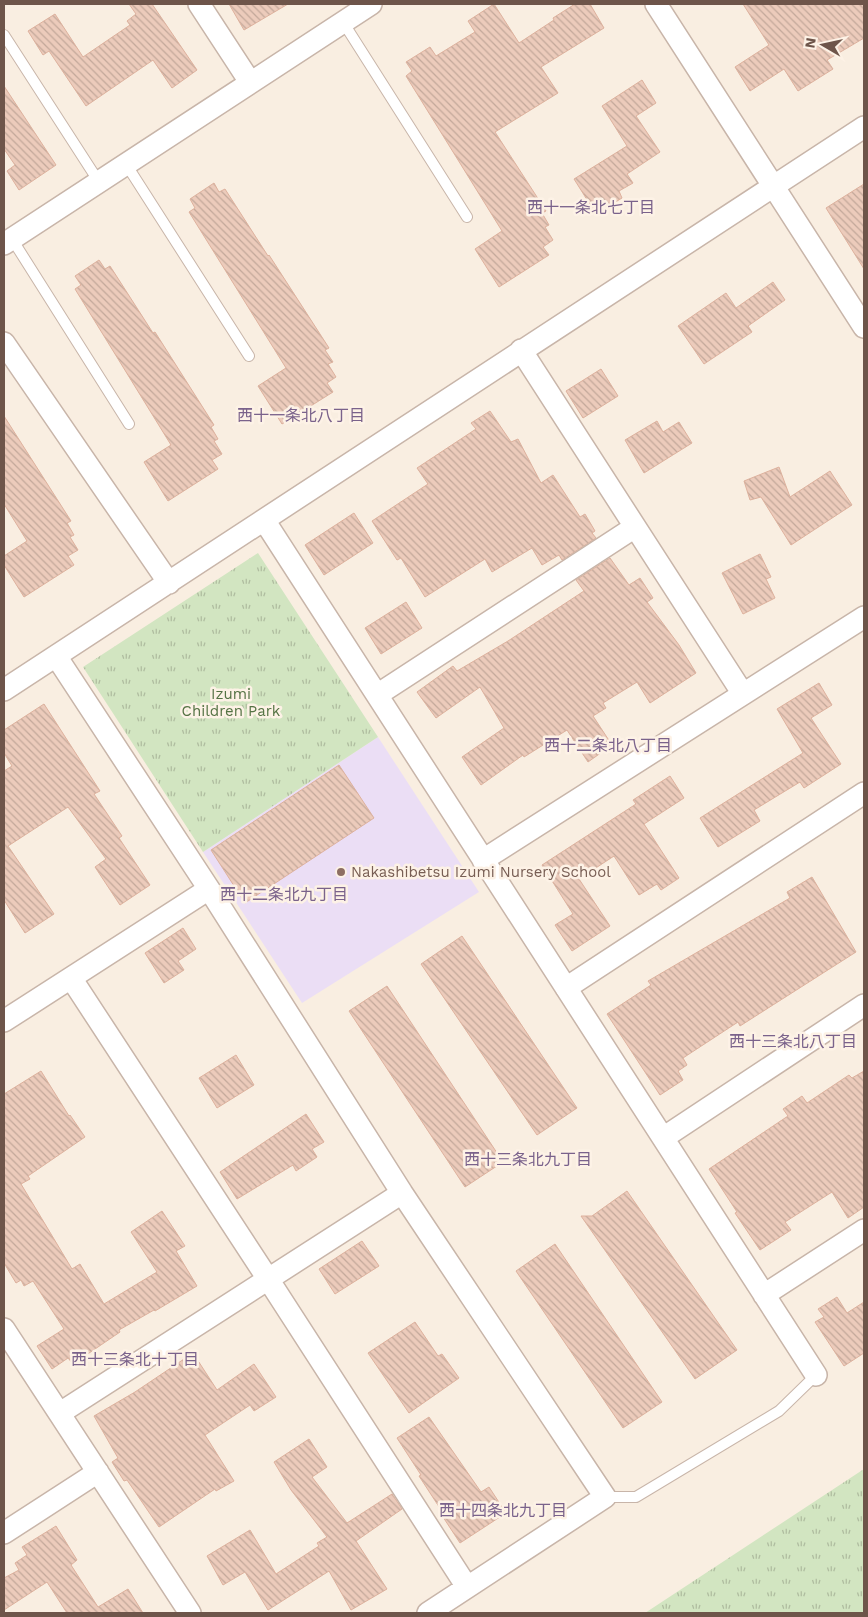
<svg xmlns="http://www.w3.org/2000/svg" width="868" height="1617" viewBox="0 0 868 1617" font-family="'Work Sans','Noto Sans JP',sans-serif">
<defs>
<pattern id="park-tufts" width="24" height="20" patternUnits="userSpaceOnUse" patternTransform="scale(1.25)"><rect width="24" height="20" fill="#d2e5c1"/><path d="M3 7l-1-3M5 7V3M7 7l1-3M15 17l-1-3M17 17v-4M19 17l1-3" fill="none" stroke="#afbc9f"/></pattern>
<pattern id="building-back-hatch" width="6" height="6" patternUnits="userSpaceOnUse" patternTransform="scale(1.25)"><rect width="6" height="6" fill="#eccbbb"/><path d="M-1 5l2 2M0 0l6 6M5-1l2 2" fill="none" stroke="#c3a89a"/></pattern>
</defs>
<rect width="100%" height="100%" fill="#f9eee1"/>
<!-- education -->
<path fill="#ebdef5" d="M378,737L479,892L302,1003L203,852Z"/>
<!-- park -->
<path fill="url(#park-tufts)" d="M258,553L378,737L203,852L83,667Z
M864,1469V1613H645Z"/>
<!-- building -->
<path fill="url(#building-back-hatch)" stroke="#ddb19d" d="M129,4H152L197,70L172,88L153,60L86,106L49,51L43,55L28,31L55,14L83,57L130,25L127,21L136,14Z
M229,4H288L244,30Z
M494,4L519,43L554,20L553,18L575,4H590L604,28L541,67L558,93L495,132L546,211L542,213L549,225L545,227L553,240L543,247L549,255L499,287L475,249L502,231L406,76L412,71L406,62L430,47L436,56L475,32L468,21Z
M743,4H864V38L827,60L833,69L798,91L784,69L750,91L735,67L769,45Z
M642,80L656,103L636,116L660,152L627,174L633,183L619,191L622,198L596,214L574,179L627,146L602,106Z
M4,86L56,165L19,190L7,171L15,165L4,149Z
M214,183L219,192L225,189L268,256L269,255L329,348L325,350L333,362L328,364L336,377L327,383L333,392L282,424L258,386L286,368L189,212L195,208L190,199Z
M864,184V269L826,208Z
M99,260L105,269L110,266L153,333L155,332L214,425L211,427L218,439L214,441L222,454L212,460L218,469L168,501L144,462L171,445L75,289L81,285L75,276Z
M773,282L785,300L748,326L752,332L704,364L678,326L726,293L736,308Z
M601,369L618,396L583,418L566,391Z
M490,411L511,442L518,439L541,483L553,475L580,517L585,514L595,531L592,533L596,538L562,560L559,555L542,565L532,548L492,572L485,559L425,597L401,558L397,560L372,521L428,484L417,468L476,429L471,423Z
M4,416L71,521L67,523L74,535L70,537L78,550L68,556L74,565L24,597L4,565V556L27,541L4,504Z
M657,421L663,432L679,422L692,443L644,473L625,440Z
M779,467L790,497L830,471L852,505L791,545L761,497L750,500L744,481Z
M354,513L373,543L324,575L305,545Z
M760,554L771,577L766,579L775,598L743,614L722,573Z
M610,558L629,585L640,578L653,598L647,602L679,645L696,673L650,703L637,682L603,703L606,708L593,716L612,745L588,762L567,730L524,757L523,755L481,785L462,757L504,728L480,687L436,718L417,692L453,666L457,671L508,641L584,591L576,580Z
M406,602L422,628L381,654L365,628Z
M819,683L832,705L811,718L841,764L804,788L800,782L754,810L760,821L718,847L700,818L803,753L777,709Z
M44,704L100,791L94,794L122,836L119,838L150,885L120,905L95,867L106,859L68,807L8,846L54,914L25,933L4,900V771L12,766L4,753V730Z
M339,765L374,818L245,903L211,850Z
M670,776L684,798L644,824L679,878L661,890L657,884L639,895L614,856L579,879L610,926L572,951L555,925L573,914L542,865L636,804L633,800Z
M812,877L856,952L740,1026L738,1022L683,1058L687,1065L678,1071L683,1080L660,1095L607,1014L651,985L648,981L790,898L787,892Z
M183,928L196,949L178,961L184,970L164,983L145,953Z
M462,936L577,1108L537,1135L421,964Z
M387,986L503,1162L465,1187L349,1011Z
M236,1055L254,1085L217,1108L199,1078Z
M41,1071L69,1116L70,1115L85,1137L28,1176L30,1179L21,1184L72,1269L80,1264L104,1304L157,1272L131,1232L162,1211L185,1246L176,1251L197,1286L155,1311L154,1310L119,1330L120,1332L73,1364L68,1358L52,1369L37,1346L64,1329L33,1281L24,1286L21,1280L16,1283L4,1263V1094Z
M864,1071V1207L848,1218L832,1192L785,1222L791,1230L760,1250L735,1213L737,1212L709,1169L788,1116L783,1109L802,1096L807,1103L849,1075L852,1078Z
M306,1114L324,1142L312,1149L317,1157L296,1171L293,1165L237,1199L220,1172Z
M627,1191L737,1350L695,1379L581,1216H592Z
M362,1241L379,1266L335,1294L319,1269Z
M555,1244L662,1402L623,1428L516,1271Z
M837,1297L847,1313L864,1302V1353L844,1366L815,1322L824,1317L818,1309Z
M415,1322L438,1356L442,1354L459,1378L409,1413L368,1353Z
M193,1353L217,1390L254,1364L276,1397L254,1411L250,1405L205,1435L234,1481L216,1491L215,1489L159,1527L127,1480L124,1481L112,1462L118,1458L94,1416L135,1392Z
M429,1417L481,1492L489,1487L506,1513L460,1543L443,1517L445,1516L419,1476L421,1475L397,1438Z
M309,1439L327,1467L312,1477L347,1523L392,1494L402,1509L356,1541L387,1589L351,1610L329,1571L268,1610L245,1572L223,1585L207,1556L250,1530L276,1574L319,1546L317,1543L327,1537L291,1490L274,1462Z
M56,1526L77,1560L71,1565L98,1607L128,1589L143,1613H67L47,1582L4,1610V1578L19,1570L15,1563L27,1555L22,1547Z"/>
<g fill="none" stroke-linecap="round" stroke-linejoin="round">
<defs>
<path id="lane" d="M343,22L467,217
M4,35L99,182
M126,164L249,356
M12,239L129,424
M605,1497H636L779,1411L816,1375"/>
<path id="street" d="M199,4L250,82
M656,4L864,327
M4,244L371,4
M4,343L169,583
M521,350L743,694
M264,520L816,1375
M56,656L209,889L402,1193L605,1497L428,1613
M4,690L864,127
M377,695L635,527
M483,860L864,617
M71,978L268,1279L467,1587
M566,988L864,793
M4,1021L209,889
M663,1138L864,1005
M764,1295L864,1230
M4,1329L190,1613
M60,1413L402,1193
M4,1533L98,1472"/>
</defs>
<!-- lane casing -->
<use href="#lane" stroke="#c8b5a9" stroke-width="12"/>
<!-- street casing -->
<use href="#street" stroke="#c8b5a9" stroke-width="24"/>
<!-- lane -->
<use href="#lane" stroke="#fff" stroke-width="10"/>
<!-- street -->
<use href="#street" stroke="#fff" stroke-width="21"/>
</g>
<!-- markers -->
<circle fill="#8d6e63" stroke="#fdf2e6" stroke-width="2" cx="341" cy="872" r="5"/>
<g text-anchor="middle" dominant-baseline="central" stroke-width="5" stroke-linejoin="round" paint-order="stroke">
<!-- park labels -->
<g font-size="15" fill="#557344" stroke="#fdf2e6">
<text x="231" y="694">Izumi<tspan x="231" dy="17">Children Park</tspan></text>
</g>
<!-- education labels -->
<g font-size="15" fill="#785e54" stroke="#fdf2e6" text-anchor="start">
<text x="351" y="872">Nakashibetsu Izumi Nursery School</text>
</g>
<!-- neighbourhood labels -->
<g font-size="16" fill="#7a628b" stroke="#fdf2e6">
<text x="591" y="207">西十一条北七丁目</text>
<text x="301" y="415">西十一条北八丁目</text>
<text x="608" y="745">西十二条北八丁目</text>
<text x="284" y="894">西十二条北九丁目</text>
<text x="793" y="1041">西十三条北八丁目</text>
<text x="528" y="1159">西十三条北九丁目</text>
<text x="135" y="1359">西十三条北十丁目</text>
<text x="503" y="1510">西十四条北九丁目</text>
</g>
</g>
<!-- border -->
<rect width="868" height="1617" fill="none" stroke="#6e554a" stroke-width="10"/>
<!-- north arrow -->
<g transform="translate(823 45) rotate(279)" stroke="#fdf2e6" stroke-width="4" paint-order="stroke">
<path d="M0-4L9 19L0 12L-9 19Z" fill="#6e554a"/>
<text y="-8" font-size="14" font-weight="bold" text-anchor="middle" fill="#6e554a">N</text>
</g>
</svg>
